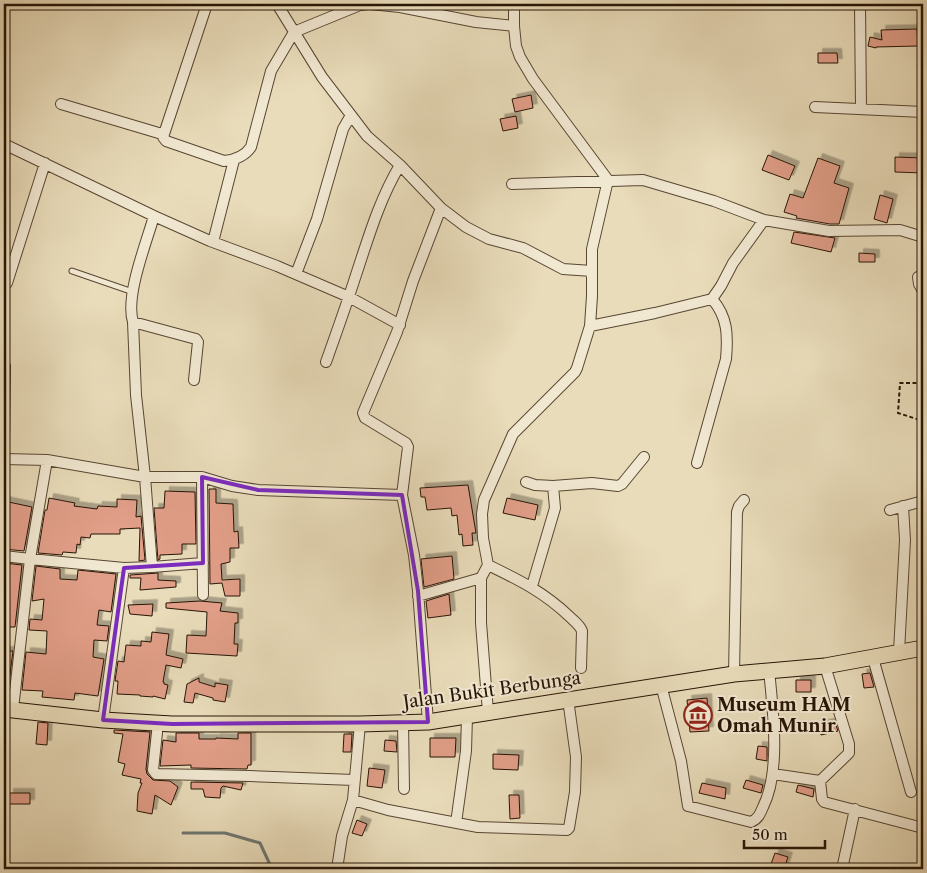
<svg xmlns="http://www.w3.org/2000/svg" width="927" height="873" viewBox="0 0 927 873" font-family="'Libre Caslon Text',serif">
<defs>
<filter id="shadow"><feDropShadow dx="4.5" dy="-4.5" stdDeviation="0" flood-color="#0004"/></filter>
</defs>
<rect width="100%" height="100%" fill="#e9dcba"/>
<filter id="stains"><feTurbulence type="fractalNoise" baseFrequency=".004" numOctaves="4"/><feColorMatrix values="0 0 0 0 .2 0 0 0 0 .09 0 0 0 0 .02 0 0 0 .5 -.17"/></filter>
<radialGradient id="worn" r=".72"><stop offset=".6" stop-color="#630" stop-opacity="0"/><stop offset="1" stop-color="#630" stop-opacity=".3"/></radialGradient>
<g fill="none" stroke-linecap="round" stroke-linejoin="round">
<!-- stream -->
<path stroke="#6d7771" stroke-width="3" d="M183,833H225L260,843L272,869"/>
</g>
<!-- building -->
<path fill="#e19e88" stroke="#271405" filter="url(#shadow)" d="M917,29L918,46L876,47V48L868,46L870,37L882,40L881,30Z
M818,53H837L838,63H818Z
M531,95L533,108L515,112L512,99Z
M516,116L518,128L503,131L500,119Z
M768,155L795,166L789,180L762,170Z
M895,157L923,158V173L895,172Z
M818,158L840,166L834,183L849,188L839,224H830L796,218L797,216L784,212L790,194L803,198Z
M880,195L893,199L887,223L874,219Z
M794,232L835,238L831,252L791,243Z
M859,253L875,254V262H859Z
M468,485L476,533H472L473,545L463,546L462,534L459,535L457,515L452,516L451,508L427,510L425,497H421L420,488Z
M209,489H216V503L233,504L234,532L238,531L239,548H230V562L221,564L222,580L240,579V596H225L222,583L210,584Z
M165,491L195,492L196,544H182V554L160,555V559L158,560L154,508H164Z
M49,498L75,503L74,506L97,509L98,506L117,507V499L137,500L136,517L141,516L145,560L139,561L140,528L120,529V534H91L90,538L81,537L80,545L77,544L76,553L63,552L62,555L38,553L45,510H47Z
M507,498L538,505L535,520L503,513Z
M4,501L32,507L24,551L4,549Z
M452,556L454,579L424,587L421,559Z
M4,563L22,565L15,627H4Z
M36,566L60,569V579L77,580L78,570L116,574L111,612L99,610L97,625L109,626L107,641L94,640L93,657L104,659L98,696L75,693L74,700L42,697L43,691L22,690L26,652L46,654L47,631L29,630L30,619L42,620L44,599L32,601Z
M158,573V580L176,581V587L140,590L141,578H130V575Z
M449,594L451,615L428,618L426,601Z
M200,601L222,603L220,611L238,613V623H235L234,644H238L237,656L186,653L187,635L206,636L207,612L166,608V603Z
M153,604L152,616L130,614L128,605Z
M152,632L169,634L166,655L183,659L181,668L166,665L163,682H164V684L168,685L165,699L153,696V697L140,696V695L117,694L118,681H115L118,661L124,662L126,645L141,646V641L151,642Z
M4,651H13L8,689L4,688Z
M870,673L874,687L864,688L862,674Z
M199,678V682L215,687V683L228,685L225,702L213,700V698L195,693L193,703L184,702L187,684Z
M796,680H811V692H796Z
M707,698L709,731L690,732L687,700Z
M38,722L48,723L47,745L36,744Z
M835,722L838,731L821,735L820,725Z
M114,730L150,732L146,769L147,774L153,780L170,781L178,787L171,805L155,795L152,814L137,811L138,793L142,783H140L141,779L122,775L125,764L118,762L123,734L114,733Z
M176,733H199V739H216V738L238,739V733H251V765H248L247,769L191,768V765L160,766L163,740L176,742Z
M344,734H352L351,752H343Z
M430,738H456L455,757H430Z
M385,740L396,741L397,752L384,751Z
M758,746L767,747V761L756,759Z
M493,754L519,755L518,770L493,769Z
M369,768L385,770L382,788L367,786Z
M746,780L763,785L761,793L743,788Z
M191,782L243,783L241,790L223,786L221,788L220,798L205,797L203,789H191Z
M702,783L726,788L725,799L699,793Z
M798,785L814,789L813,797L796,792Z
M9,793H30V804H9Z
M509,795H519L520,818L510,819Z
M357,820L367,824L362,836L352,833Z
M775,853L788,857L784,869L771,864Z"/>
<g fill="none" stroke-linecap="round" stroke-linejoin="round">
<defs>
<path id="lane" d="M99,5V4
M72,271L133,292"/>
<path id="street" d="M207,4L163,137L166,141L224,161C234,160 245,156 251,147L271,71L294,32L360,5L368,4
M277,4L322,77L367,136L400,165L441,208L466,227L489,239L523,248L563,269L592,271
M370,4L400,7L476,22L514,26
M860,4L861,108
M61,104L162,134
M815,107L923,112
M4,144L154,216L210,241L277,266L349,297L400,325
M512,184L643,180L714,201L764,220
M213,242L234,160
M296,274L317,219L343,129L351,115
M918,277L919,284L923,291
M7,283L45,163
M712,299L721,286L733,263L764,220L829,231L900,230L923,237
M133,322L196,339L198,342L194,380
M590,326L655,313L712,299C728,317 728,336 726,359L697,463
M326,362C336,334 346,306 355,278C368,239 379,200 400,165
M4,365L5,366L4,441
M4,459L47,460L145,477H202L232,486L258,490L402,495
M202,477L203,595
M526,482L535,485L553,486
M890,510L923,501
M4,556L30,559L47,460
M488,565L483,538L482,514L484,500L513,434L575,372L577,368L590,326L592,296V249L608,180L533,79L520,57L516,46L514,26V4
M152,567L203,563
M532,586L555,508L553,486L592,483L618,486L622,484L644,457
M418,596L481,578
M899,652L905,540L903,506
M873,658L911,792
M734,674L737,512L739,506L744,500
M661,685L681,761L688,806L751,822C758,819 760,814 763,807C781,771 773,711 769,670
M13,709L30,559L124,568L152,567L145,477L136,395L133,322C125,296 146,244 154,216
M488,712L481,623V578L488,565C519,580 544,592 570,617C574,621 580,625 582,631L581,668
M103,720L124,568
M403,722L404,789
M428,722L418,591L414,555L402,495L408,447L406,443L365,418L363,413L397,332L413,281L441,208
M158,723L153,770L156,774L250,776L354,780
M773,774L820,781L822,799L824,802L923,828
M820,781L849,753V744L825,666
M353,800L388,810L478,827L567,830L569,828L575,792L576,757L568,699
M456,823L466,751L467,716
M337,869L342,836L353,800L360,724
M842,869L855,809"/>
<path id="primary" d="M4,709L103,720L172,724H360L428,722L734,674L825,666L923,648"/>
</defs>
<!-- lane casing -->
<use href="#lane" stroke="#584632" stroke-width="7"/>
<!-- street casing -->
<use href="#street" stroke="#584632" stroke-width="12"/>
<!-- primary casing -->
<use href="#primary" stroke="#271405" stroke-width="17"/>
<!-- path -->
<path stroke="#271405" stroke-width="2" stroke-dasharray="4 2.5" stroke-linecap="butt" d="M923,383H900L898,413L923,421"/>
<!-- lane -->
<use href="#lane" stroke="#f1e8d2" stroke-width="5"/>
<!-- street -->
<use href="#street" stroke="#f1e8d2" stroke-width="10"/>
<!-- primary -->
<use href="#primary" stroke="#e9dcba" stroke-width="15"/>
</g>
<!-- marked area -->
<path fill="none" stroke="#7b2cbf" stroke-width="4" stroke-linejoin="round" d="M202,477L258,490L402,495L418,591L428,722L172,724L103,720L124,568L203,563Z"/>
<!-- icons -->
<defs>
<symbol id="museum-ring" viewBox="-11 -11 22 22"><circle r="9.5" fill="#f1e8d2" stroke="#8f2418" stroke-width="1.5"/><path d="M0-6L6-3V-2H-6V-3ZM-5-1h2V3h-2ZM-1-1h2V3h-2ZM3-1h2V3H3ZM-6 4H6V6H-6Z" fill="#8f2418"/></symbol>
</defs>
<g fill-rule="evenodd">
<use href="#museum-ring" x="682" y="699" width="32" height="32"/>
</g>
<g text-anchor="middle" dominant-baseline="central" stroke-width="4" stroke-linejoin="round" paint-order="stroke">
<!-- street labels -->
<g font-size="18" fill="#271405" stroke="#f1e8d2">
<text transform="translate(492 690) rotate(-8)">Jalan Bukit Berbunga</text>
</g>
<!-- poi labels -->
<g font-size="18" font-weight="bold" fill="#271405" stroke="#f1e8d2" text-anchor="start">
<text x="717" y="705">Museum HAM<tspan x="717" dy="21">Omah Munir</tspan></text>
</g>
</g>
<!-- margin -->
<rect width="927" height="873" fill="none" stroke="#e9dcba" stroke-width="20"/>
<rect x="5" y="5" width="917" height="863" fill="none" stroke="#271405" stroke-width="2.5"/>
<rect x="10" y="10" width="907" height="853" fill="none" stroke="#271405"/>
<!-- scale -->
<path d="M744 840v8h81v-8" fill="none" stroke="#271405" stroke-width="2.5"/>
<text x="752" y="840" font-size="15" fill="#271405" stroke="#f1e8d2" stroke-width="4" paint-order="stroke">50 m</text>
<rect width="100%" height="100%" filter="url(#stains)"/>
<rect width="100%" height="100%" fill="url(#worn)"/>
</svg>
